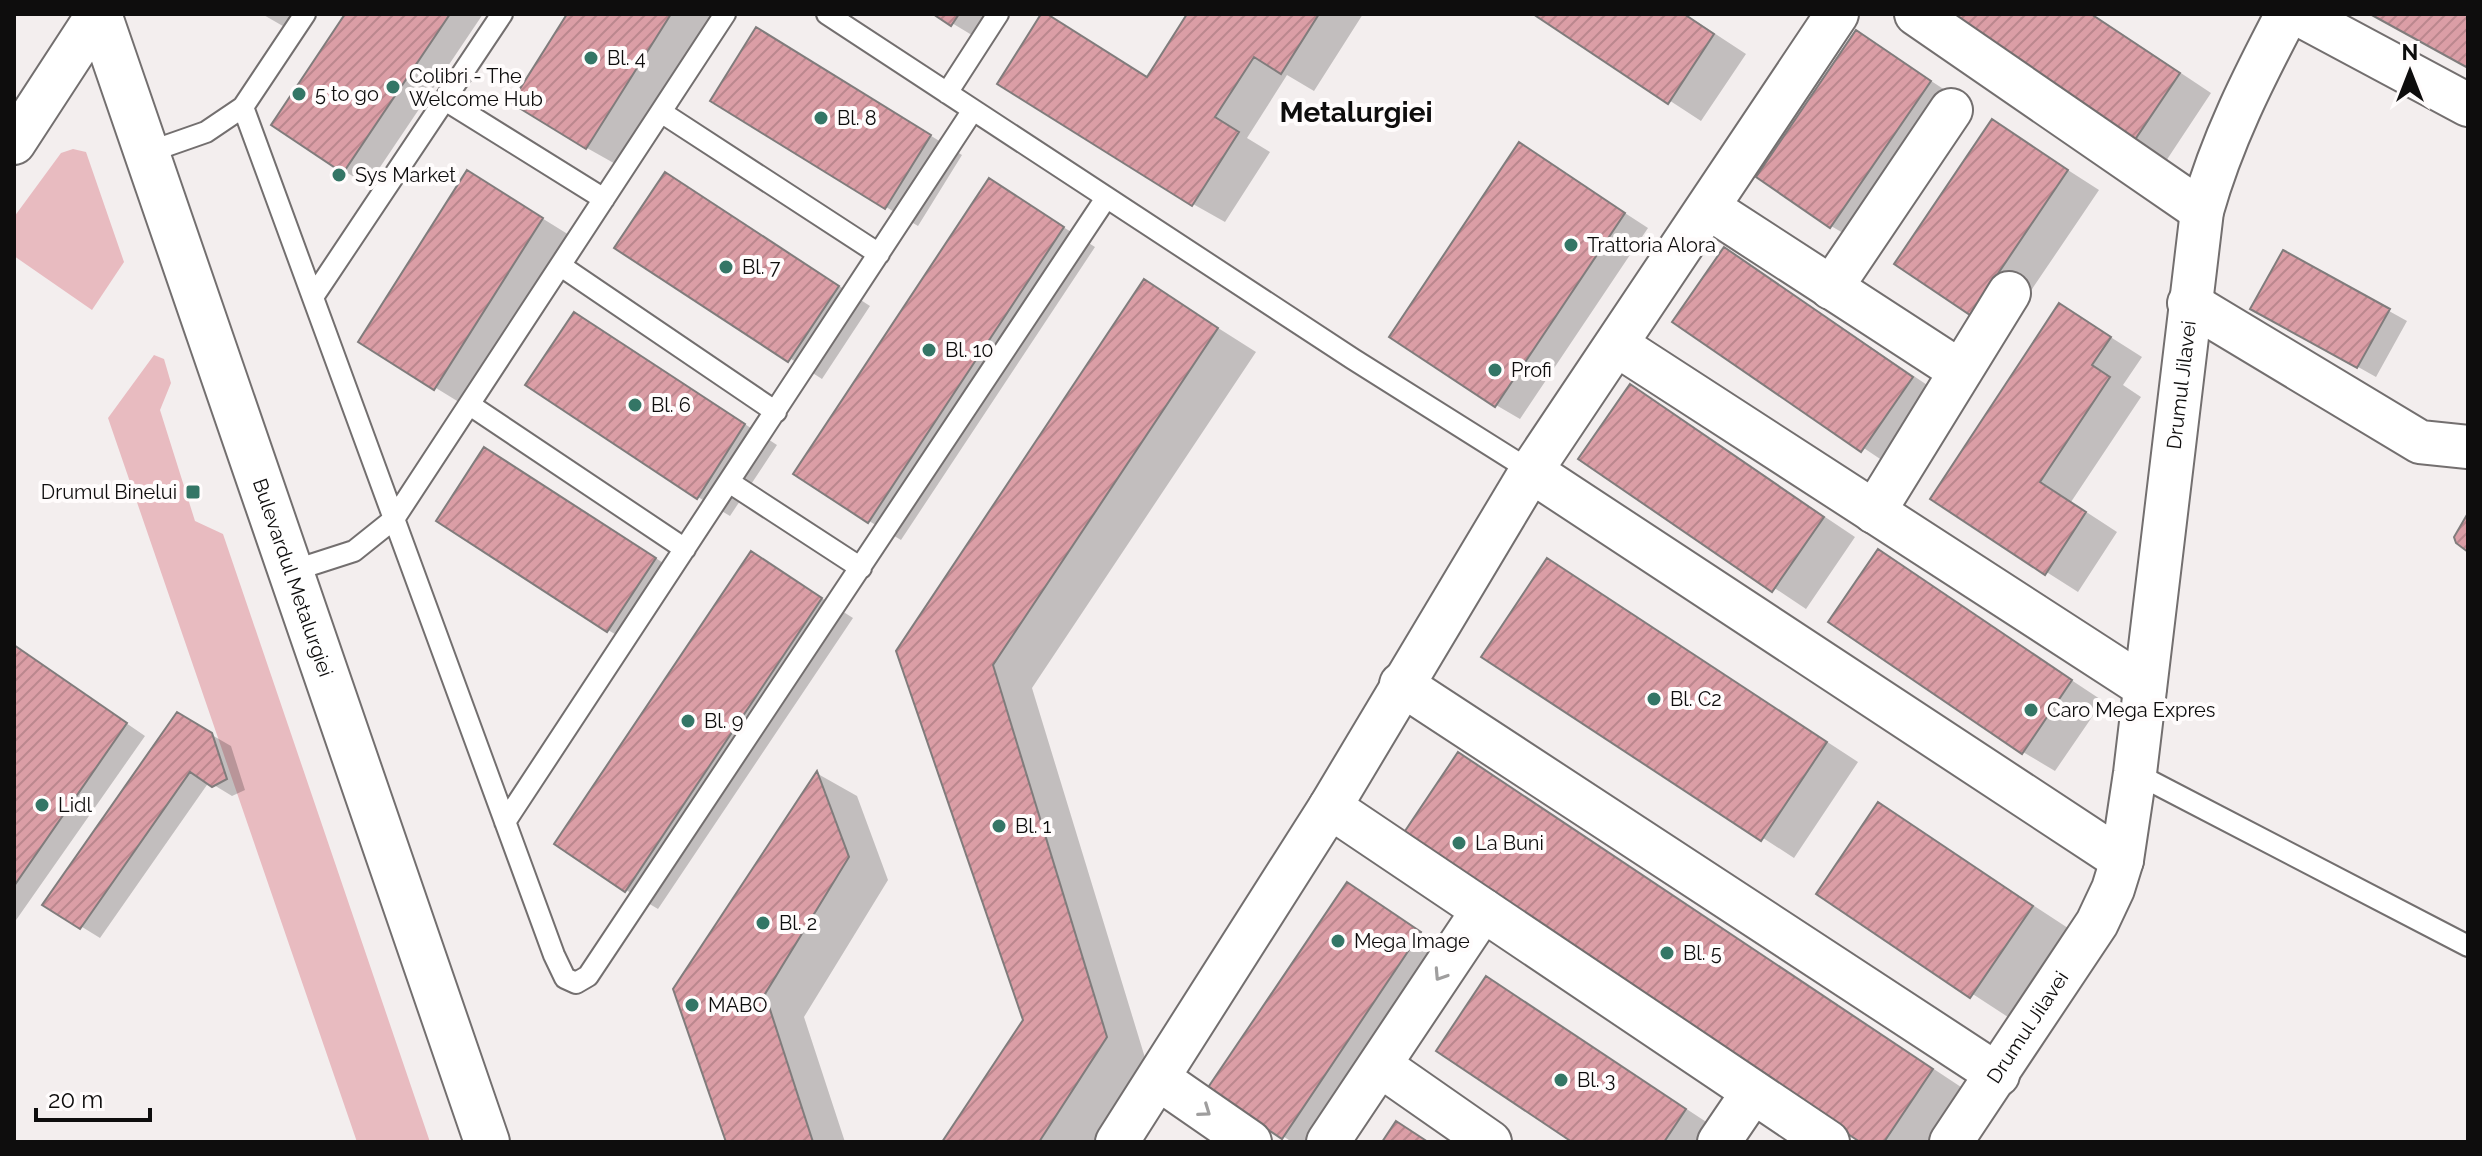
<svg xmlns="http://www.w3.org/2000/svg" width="2482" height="1156" viewBox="0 0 2482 1156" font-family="Raleway,sans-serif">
<defs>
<pattern id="building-hatch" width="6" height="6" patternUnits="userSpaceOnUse" patternTransform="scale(2)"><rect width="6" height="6" fill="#db9ea6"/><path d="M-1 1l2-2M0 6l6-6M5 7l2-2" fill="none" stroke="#bb878e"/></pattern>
</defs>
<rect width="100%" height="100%" fill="#f3eeee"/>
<!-- green -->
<path fill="#e8bbc0" d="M73,149L86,152L124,262L92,310L14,256V217L61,153Z
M154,355L164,359L171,383L160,410L195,521L223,534L430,1142H357L108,418Z"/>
<!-- shadow -->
<path fill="#0003" d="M262,14H298L288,29Z
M348,14H483L368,185L344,171Z
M569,14H715L619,166L587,148Z
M937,14H1003L985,43Z
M1189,14H1363L1314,91L1287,75L1247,138L1270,152L1225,222L1193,204L1149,78Z
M1537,14H1685L1746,54L1701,121Z
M1941,14H2092L2211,93L2166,161Z
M1857,33L1962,101L1864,245L1831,226Z
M789,48L962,155L918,226L886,207Z
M1993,122L2099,190L2003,332L1971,313Z
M1520,145L1648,228L1520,419L1496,405Z
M666,174L870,306L822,379L617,247Z
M990,181L1095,247L901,540L869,521Z
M500,192L574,238L467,407L361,342Z
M1725,249L1945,397L1895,469L1675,321Z
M2283,252L2407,321L2376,377L2253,308Z
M1144,281L1256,352L1032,688L1146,1061L1093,1142H945L1025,1020L898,652Z
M2060,305L2142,357L2123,385L2141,397L2071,502L2117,532L2078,592L1932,499Z
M575,314L777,445L730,516L698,497Z
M1631,387L1855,537L1806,609L1581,459Z
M485,449L679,573L632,644L608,630Z
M1878,552L2103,701L2055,771L2023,752Z
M751,553L853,618L658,909L626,890Z
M1548,560L1858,762L1794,858L1484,656Z
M14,646L145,736L14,923Z
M177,715L231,746L245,790L232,796L209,782L100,938L45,904Z
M1459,755L1964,1089L1929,1142H1863Z
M818,774L857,796L888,880L804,1017L845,1142H729Z
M1879,804L2071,930L2011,1019L1818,893Z
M1347,885L1452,952L1325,1142H1292L1210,1089Z
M1487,978L1717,1129L1709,1142H1575Z"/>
<!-- building -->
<path fill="url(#building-hatch)" stroke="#807c7c" stroke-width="2" d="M345,14H450L343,173L271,125Z
M567,14H671L586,149L511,103Z
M933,14H959L951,26Z
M1041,14H1047L1147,77L1187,14H1319L1281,74L1254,57L1215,117L1239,132L1192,206L997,84Z
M1533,14H1684L1714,34L1668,104Z
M1937,14H2091L2180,73L2132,144Z
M2370,14H2468V68Z
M756,27L931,135L885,209L710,101Z
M1856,30L1931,81L1830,228L1756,177Z
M1992,119L2068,170L1970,315L1894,264Z
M1519,142L1625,213L1495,407L1389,337Z
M467,170L543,218L434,390L358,342Z
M665,172L839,286L788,362L614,248Z
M989,178L1064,227L868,523L793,474Z
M1724,247L1913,377L1861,452L1672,322Z
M2283,250L2390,309L2357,368L2250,309Z
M1144,279L1218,328L993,665L1107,1037L1039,1142H942L1023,1020L896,651Z
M2059,303L2111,337L2092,365L2110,377L2040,482L2086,512L2045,575L1930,499Z
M574,312L745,424L697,499L525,385Z
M1630,384L1824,517L1772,592L1578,459Z
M484,447L656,558L607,632L436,521Z
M2468,513V552L2456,543L2454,537Z
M1878,549L2072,680L2022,754L1828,622Z
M751,551L822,598L625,892L554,844Z
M1547,558L1827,742L1761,841L1481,657Z
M14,645L127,723L14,886Z
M177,712L212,733L227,779L212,787L190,772L80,929L42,905Z
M1458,752L1933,1069L1884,1142H1860L1401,837Z
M817,771L849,857L765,994L813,1142H726L673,989Z
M1878,802L2033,906L1970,998L1816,894Z
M1347,882L1421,932L1282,1139L1207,1089Z
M1486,976L1686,1109L1664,1142H1572L1436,1051Z
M1396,1121L1428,1142H1382Z"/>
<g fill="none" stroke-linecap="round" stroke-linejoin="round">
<defs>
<path id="service" d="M827,14L1353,359L1531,471
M947,93L998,14
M445,100L604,199
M243,107L554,955L565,978L576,983L588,976L1106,198
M661,112L879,254
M146,153L206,132L243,107L305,14
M561,266L776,412
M313,297L502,14
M470,405L685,549
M729,482L861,568
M292,571L354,551L394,519L725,14
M2135,773L2468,946
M505,822L973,110"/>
<g id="minor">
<path d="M1837,14L1531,471L2122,860"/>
<path d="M1916,14L2202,211"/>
<path d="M2298,14L2468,105"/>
<path d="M14,143L98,14"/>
<path d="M1709,208L1960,371"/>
<path d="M1831,288L1951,110"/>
<path d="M2189,303L2420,442L2468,447"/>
<path d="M1617,345L2145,687"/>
<path d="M1874,512L2009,293"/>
<path d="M1401,684L1998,1075"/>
<path d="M1330,807L1828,1142"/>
<path d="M1381,1066L1490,1142"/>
<path d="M1159,1079L1250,1142"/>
<path d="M1117,1142L1330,807L1531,471"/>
<path d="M1328,1142L1483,910"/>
<path d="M1719,1142L1753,1092"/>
<path id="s1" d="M1951,1142L2097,923L2113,889L2122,860L2135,773L2202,211C2222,140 2253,79 2287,14"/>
</g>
<g id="secondary">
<path id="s2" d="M99,14L487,1142"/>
</g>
</defs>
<!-- service casing -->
<use href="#service" stroke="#736f6f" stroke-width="24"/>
<!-- minor casing -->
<use href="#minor" stroke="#736f6f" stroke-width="46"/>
<!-- secondary casing -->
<use href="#secondary" stroke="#736f6f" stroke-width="48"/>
<!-- service -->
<use href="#service" stroke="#fff" stroke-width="20"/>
<!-- minor -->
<use href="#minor" stroke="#fff" stroke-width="42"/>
<!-- secondary -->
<use href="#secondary" stroke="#fff" stroke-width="44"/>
</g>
<!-- one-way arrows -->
<defs><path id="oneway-chevron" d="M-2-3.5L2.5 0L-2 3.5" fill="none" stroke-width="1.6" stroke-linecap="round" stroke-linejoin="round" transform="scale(2)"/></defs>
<g stroke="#9f9e9e">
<use href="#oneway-chevron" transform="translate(1440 975) rotate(123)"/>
<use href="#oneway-chevron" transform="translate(1205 1111) rotate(35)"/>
</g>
<!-- markers -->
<g fill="#347666" stroke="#fffcfc" stroke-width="3">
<circle cx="591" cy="58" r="8"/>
<circle cx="393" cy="87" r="8"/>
<circle cx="299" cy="94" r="8"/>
<circle cx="821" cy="118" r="8"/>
<circle cx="339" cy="175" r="8"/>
<circle cx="1571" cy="245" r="8"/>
<circle cx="726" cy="267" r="8"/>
<circle cx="929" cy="350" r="8"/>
<circle cx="1495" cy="370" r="8"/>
<circle cx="635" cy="405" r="8"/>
<rect x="185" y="484" width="16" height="16" rx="4"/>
<circle cx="1654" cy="699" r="8"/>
<circle cx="2031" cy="710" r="8"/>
<circle cx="688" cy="721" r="8"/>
<circle cx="42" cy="805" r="8"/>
<circle cx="999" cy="826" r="8"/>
<circle cx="1459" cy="843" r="8"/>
<circle cx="763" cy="923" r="8"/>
<circle cx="1338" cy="941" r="8"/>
<circle cx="1667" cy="953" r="8"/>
<circle cx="692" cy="1005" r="8"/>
<circle cx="1561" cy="1080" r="8"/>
</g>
<g text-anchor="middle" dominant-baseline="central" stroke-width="8" stroke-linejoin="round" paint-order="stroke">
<!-- poi labels -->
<g font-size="20" fill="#0e0d0d" stroke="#fffcfc" text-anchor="start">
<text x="607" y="58">Bl. 4</text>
<text x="409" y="76">Colibri - The<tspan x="409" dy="23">Welcome Hub</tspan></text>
<text x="315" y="94">5 to go</text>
<text x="837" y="118">Bl. 8</text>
<text x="355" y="175">Sys Market</text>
<text x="1587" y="245">Trattoria Alora</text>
<text x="742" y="267">Bl. 7</text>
<text x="945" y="350">Bl. 10</text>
<text x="1511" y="370">Profi</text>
<text x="651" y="405">Bl. 6</text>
<text x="177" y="492" text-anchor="end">Drumul Binelui</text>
<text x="1670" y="699">Bl. C2</text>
<text x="2047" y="710">Caro Mega Expres</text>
<text x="704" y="721">Bl. 9</text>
<text x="58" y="805">Lidl</text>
<text x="1015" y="826">Bl. 1</text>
<text x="1475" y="843">La Buni</text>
<text x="779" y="923">Bl. 2</text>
<text x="1354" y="941">Mega Image</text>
<text x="1683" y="953">Bl. 5</text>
<text x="708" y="1005">MABO</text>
<text x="1577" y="1080">Bl. 3</text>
</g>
<!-- street labels -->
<g font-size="20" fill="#0e0d0d" stroke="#fffcfc">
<text stroke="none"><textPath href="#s1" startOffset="810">Drumul Jilavei</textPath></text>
<text stroke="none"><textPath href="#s2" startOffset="596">Bulevardul Metalurgiei</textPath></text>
<text stroke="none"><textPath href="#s1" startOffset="138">Drumul Jilavei</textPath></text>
</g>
<!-- district labels -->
<g font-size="28" font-weight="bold" fill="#0e0d0d" stroke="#fffcfc">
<text x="1356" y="112">Metalurgiei</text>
</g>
</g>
<!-- border -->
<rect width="2482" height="1156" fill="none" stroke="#0e0d0d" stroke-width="32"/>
<!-- north arrow -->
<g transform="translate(2410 72)" stroke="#fffcfc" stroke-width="6" paint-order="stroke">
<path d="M0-6L14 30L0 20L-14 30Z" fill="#0e0d0d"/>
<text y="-12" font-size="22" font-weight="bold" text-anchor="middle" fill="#0e0d0d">N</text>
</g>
<!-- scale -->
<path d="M36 1108v12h114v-12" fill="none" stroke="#0e0d0d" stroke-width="4"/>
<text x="48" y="1108" font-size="24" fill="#0e0d0d" stroke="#fffcfc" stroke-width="6" paint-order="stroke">20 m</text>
</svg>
